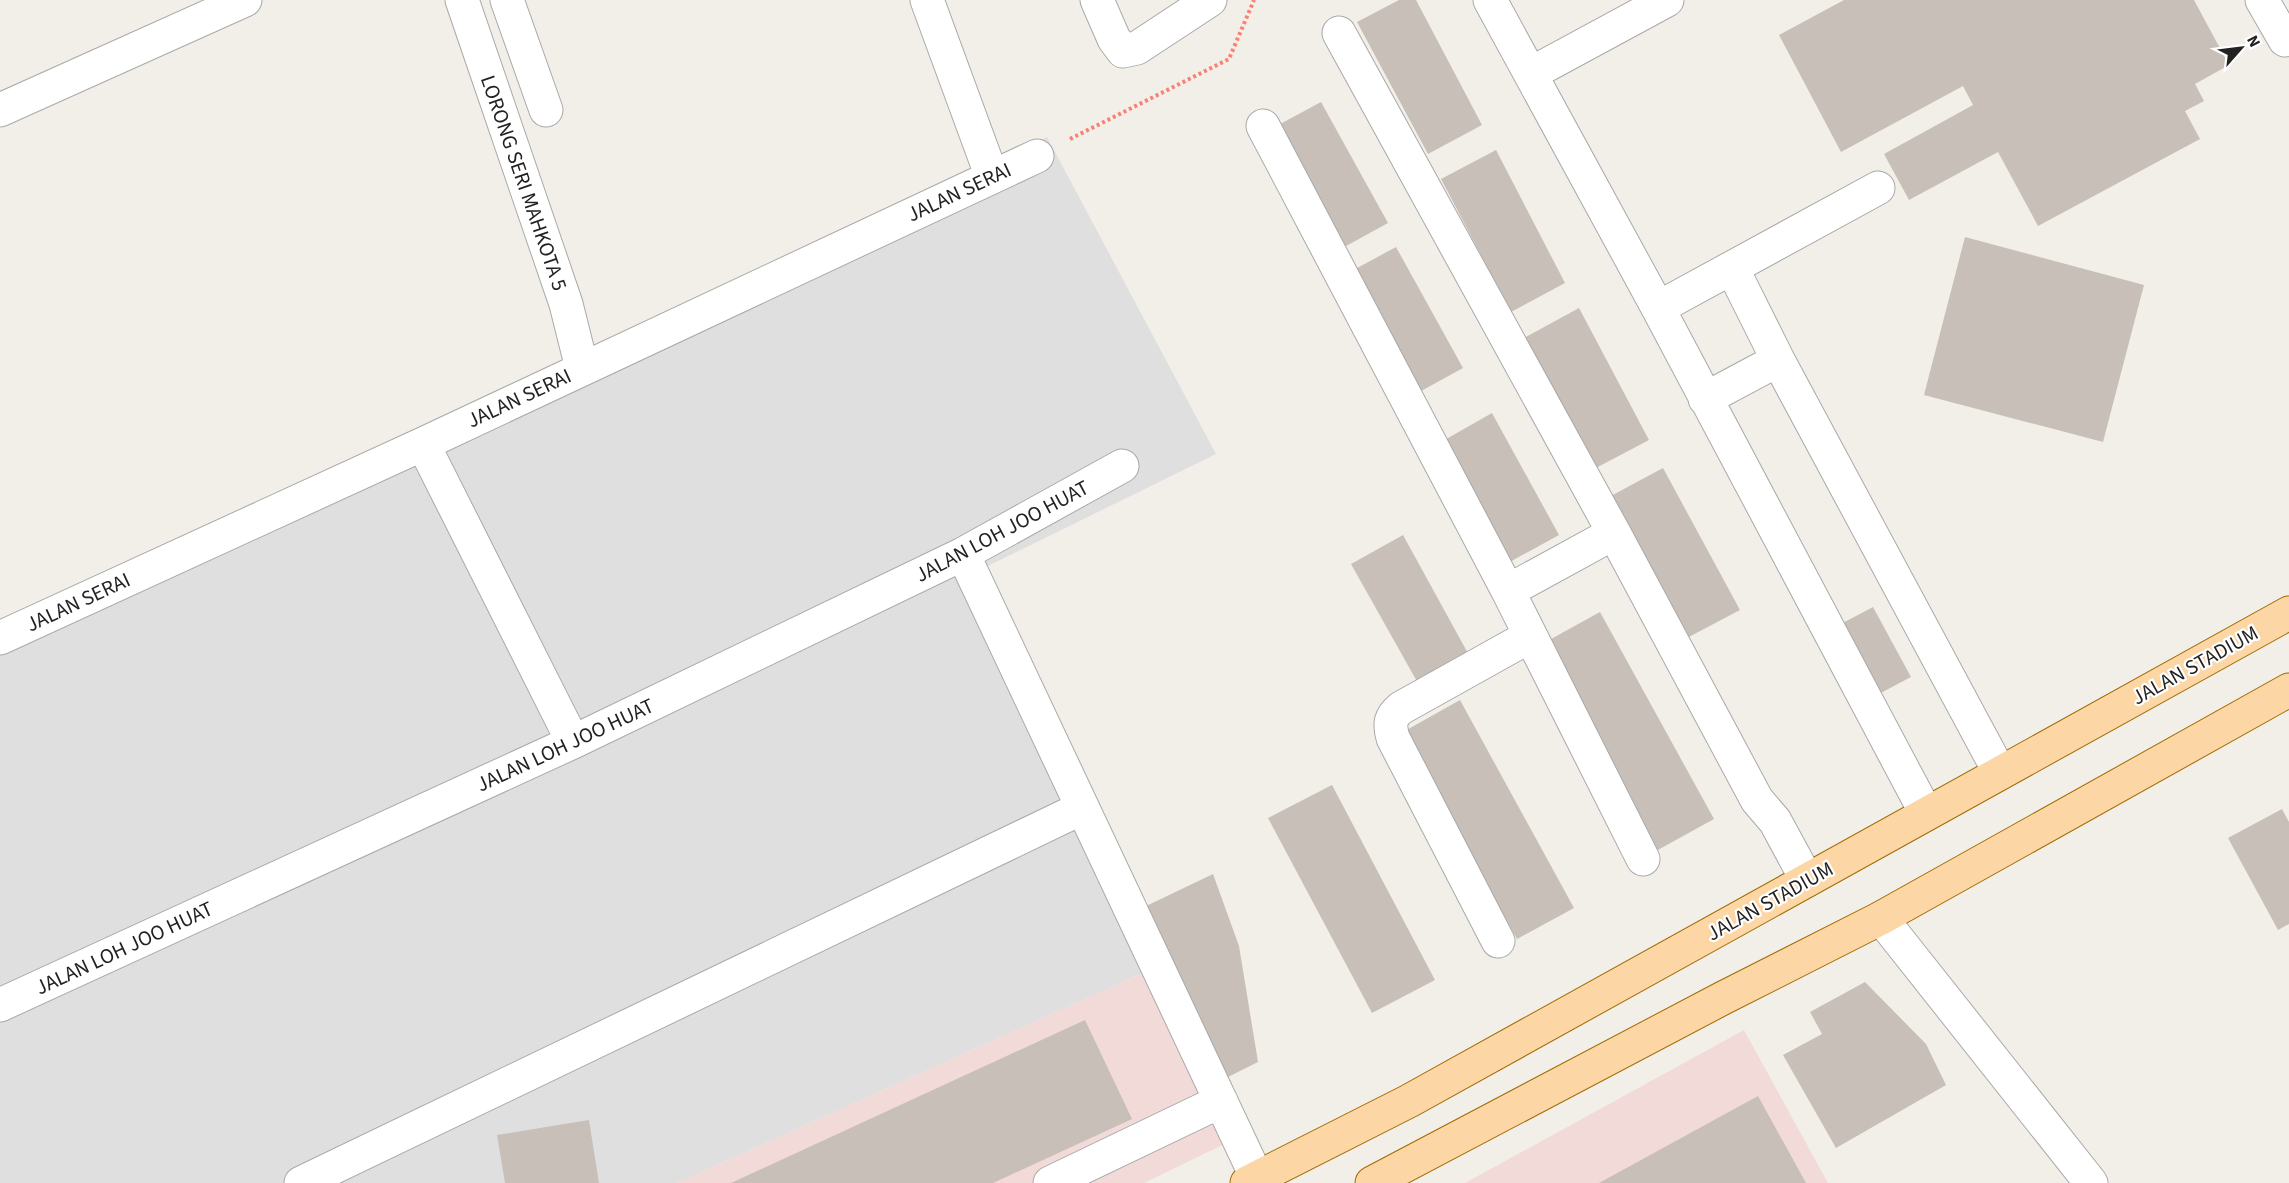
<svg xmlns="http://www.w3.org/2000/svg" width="2289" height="1183" viewBox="0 0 2289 1183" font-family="'Source Sans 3',sans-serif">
<rect width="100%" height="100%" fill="#f2efe9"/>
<!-- residential -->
<path fill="#e0dfdf" d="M1047,137L1216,454L986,567L1165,963L677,1183H0V624Z"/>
<!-- commercial -->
<path fill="#f2dad9" d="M1165,963L1243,1135L1144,1183H677Z
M1744,1030L1828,1183H1465Z"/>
<!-- building -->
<path fill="#c7bfb8" d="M1399,0H1416L1482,125L1428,154L1357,22Z
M1844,0H2194L2229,65L2195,84L2204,101L2185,111L2200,139L2038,226L1998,152L1909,200L1884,154L1973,105L1963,86L1841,152L1779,35Z
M1321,102L1388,223L1337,251L1269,130Z
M1496,150L1565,283L1511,312L1441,179Z
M1965,237L2144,285L2103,442L1924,395Z
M1396,247L1463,368L1412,396L1344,275Z
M1579,308L1649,440L1594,469L1524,338Z
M1492,413L1559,535L1508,563L1441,442Z
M1663,468L1740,610L1685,639L1609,497Z
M1403,535L1470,657L1419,685L1351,564Z
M1873,607L1911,677L1875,696L1837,626Z
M1600,612L1714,819L1656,851L1542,644Z
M1460,700L1574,908L1517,939L1403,732Z
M1332,785L1435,980L1372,1013L1268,818Z
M2282,809L2289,822V924L2278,930L2228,838Z
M1213,874L1239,946L1258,1062L1226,1078L1142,908Z
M1865,982L1926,1044L1946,1085L1836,1148L1783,1055L1822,1034L1810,1012Z
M1085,1020L1132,1119L993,1183H731Z
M1758,1096L1806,1183H1599Z
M589,1120L599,1183H505L497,1135Z"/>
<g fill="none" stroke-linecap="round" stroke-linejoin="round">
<defs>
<path id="minor" d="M462,0L566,304L582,368
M507,0L546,110
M927,0L992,177
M1097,0L1114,39L1123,51L1137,48L1210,0
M1490,0L1658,308L1926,813
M2262,0L2285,40
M1339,33L1614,533L1757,800L1775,821L1807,880
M1532,73L1667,0
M0,110L245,0
M1263,126L1508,591L1614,533
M1732,268L1778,360L2000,773
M1658,308L1878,188
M1705,399L1778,360
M423,444L573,742
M963,554L1257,1178
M1508,591L1643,859
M0,638L423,444L1037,156
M1881,918L2091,1183
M1498,941L1393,738C1389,724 1390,717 1401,708L1530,636
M0,1005L573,742L963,554L1122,466
M301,1183L1082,808
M1050,1183L1221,1101"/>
<path id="major" d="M1247,1183L1409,1101L2289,613
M1372,1183L1723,998L1881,918L2289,690"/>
</defs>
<!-- minor casing -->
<use href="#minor" stroke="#a9a9a9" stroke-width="35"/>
<!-- major casing -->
<use href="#major" stroke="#a06b00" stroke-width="35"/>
<!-- path -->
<path stroke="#fa8072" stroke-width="4" stroke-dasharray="3 3" stroke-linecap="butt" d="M1070,139L1229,59L1254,0"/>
<!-- minor -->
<use href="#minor" stroke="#fff" stroke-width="33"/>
<!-- major -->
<use href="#major" stroke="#fcd6a4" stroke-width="33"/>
</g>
<g text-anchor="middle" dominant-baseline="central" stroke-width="4.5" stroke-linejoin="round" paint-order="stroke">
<!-- street labels -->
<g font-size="21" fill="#222" stroke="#fff">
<text transform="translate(524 183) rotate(71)">LORONG SERI MAHKOTA 5</text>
<text transform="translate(959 192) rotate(-25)">JALAN SERAI</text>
<text transform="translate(519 398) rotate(-25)">JALAN SERAI</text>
<text transform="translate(1002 531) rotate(-28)">JALAN LOH JOO HUAT</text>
<text transform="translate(78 602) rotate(-25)">JALAN SERAI</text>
<text transform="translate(2195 665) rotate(-29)">JALAN STADIUM</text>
<text transform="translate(565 745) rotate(-25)">JALAN LOH JOO HUAT</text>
<text transform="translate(1770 901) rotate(-29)">JALAN STADIUM</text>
<text transform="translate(124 948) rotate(-25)">JALAN LOH JOO HUAT</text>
</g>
</g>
<!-- north arrow -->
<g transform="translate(2241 48) rotate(62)" stroke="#ffffff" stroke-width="4.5" paint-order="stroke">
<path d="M0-4.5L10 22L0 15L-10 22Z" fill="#222222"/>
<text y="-9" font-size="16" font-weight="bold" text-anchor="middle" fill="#222222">N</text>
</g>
</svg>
